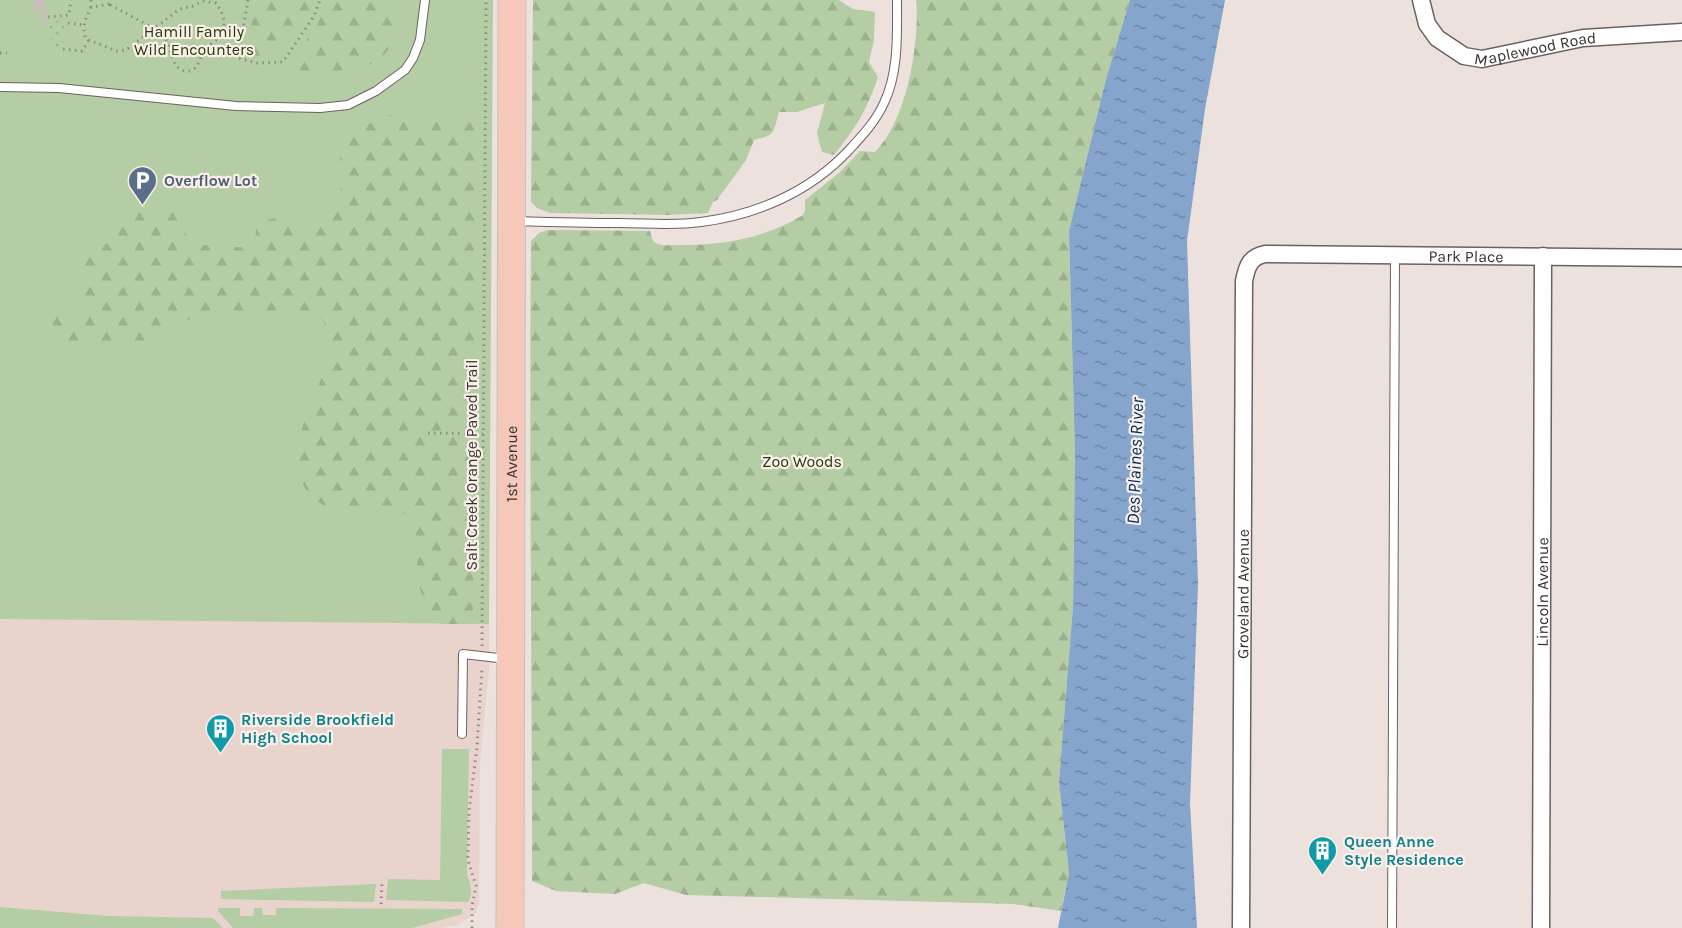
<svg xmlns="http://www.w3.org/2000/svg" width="1682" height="928" viewBox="0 0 1682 928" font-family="Karla,sans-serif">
<defs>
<pattern id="forest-firs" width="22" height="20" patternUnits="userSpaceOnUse" patternTransform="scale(1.5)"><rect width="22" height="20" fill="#b5cda4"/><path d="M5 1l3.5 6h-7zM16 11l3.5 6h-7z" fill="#9cb08e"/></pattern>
<pattern id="garden-dots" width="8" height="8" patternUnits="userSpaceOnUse" patternTransform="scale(1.5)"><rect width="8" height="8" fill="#b5cda4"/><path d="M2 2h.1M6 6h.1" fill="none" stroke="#9cb08e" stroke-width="1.8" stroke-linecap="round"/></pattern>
<pattern id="water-ripples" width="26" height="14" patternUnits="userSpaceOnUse" patternTransform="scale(1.5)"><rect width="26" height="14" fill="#85a5cd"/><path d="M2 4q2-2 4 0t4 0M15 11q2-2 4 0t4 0" fill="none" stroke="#6e87a7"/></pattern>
</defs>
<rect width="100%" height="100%" fill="#ede1dd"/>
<!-- built -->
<path fill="#e8d4cc" d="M0,615L489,624V669L480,763L479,902L476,913L458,925L440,928H0Z"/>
<!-- green -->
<path fill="#b5cda4" d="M0,0H493L489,624L0,619Z
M442,749H469L467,875C471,884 473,892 468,902L386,900L388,879L440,880Z
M376,884L374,902L221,899V891Z
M0,907L109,916L213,918L223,928H0Z
M218,908H240V916H253L254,908H262L263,915H276V908L462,909V914L412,928H233L218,911Z"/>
<!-- forest -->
<path fill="url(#forest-firs)" d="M254,0H314C304,22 292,57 264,59C256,60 252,57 248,51Z
M327,0H399C397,11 397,37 391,46C373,76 329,72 298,75L296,54L317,26Z
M533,0H839L853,9L875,12L874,40L869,62L878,77C867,110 856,128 834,155L822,152L817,133L825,103L797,112H779C773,133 776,135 754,140L746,160L717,200L713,202L708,213L669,215L550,213L537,208L531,202Z
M916,0H1130L1106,79L1069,231L1075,455L1073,606L1059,782L1069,873L1061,911L1013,904L686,895L644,883L615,894L556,891L532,881C532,667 529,454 531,241L539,233L547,230L650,231L653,241C660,247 671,245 680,245C724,245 766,238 803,215L805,211V200L839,173L860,151L875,152C907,121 920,42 916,0Z
M388,115L475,118L473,624H442C432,610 420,598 418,580C414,556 425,529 402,512C387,501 369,510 353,512C330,513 306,499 300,477C292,447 307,410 319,384C323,374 329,364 330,354C332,341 327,330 322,318L198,315L142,342L53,341V317H80L81,254L91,243L114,244L116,206L186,213V244L254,248L257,222L276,218L286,210L305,230L325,208L341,207L340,146L347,134Z"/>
<!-- garden -->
<path fill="url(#garden-dots)" d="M48,21H65C63,32 64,44 53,51L52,39L48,38Z"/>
<!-- water -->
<path fill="url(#water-ripples)" d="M1130,0H1225L1205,109L1187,241L1198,584L1190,804L1197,928H1058L1069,873L1059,782L1073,606L1075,455L1069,231L1106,79Z"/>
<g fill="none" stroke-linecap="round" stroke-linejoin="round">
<!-- pedestrian-tunnel -->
<path stroke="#c8beba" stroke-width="12" stroke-dasharray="12 6" stroke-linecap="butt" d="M39,0V11L42,16L48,17"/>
<defs>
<path id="service" d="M0,87L59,88L236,106L320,108L348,105L376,91L405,70L413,58L420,40L425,0
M514,221C549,222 584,223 619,223C646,223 674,226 701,222C756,215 810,192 849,150C862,136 876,121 884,103C899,72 897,33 897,0
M462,734L463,654L507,659
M1392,928L1395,255"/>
<g id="minor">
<path id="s1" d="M1421,0L1427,24L1437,38L1464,56L1482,59L1583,38L1682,32"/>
<path id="s2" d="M1241,928L1244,281C1247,266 1250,257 1265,254L1682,258"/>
<path id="s3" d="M1541,928L1543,256"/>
</g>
<g id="primary">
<path id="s4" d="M510,928L512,0"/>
</g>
</defs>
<!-- service casing -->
<use href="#service" stroke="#6b615d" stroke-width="10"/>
<!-- minor casing -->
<use href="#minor" stroke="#6b615d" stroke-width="19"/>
<!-- primary casing -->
<use href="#primary" stroke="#c3c2c1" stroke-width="29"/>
<!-- path -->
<path stroke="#938a87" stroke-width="3" stroke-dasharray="1.5 4.5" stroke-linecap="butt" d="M91,0V7L109,4L108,0
M248,0L238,58L257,63L283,62L314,16L320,0
M91,7C86,18 81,26 86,39L117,51L126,50L180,9L193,6L203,1L216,3C225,15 228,29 216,40C213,43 208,46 205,49C199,57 199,73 185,71C170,68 172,46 164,37C155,27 122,12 109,4
M48,17L69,15L71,0
M68,23L83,25
M63,49L82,51L89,40
M0,53H7
M428,433L483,434
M482,646L486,0
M381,904L382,883
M472,928V906L476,886L468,860L469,811L477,747L482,668"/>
<!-- service -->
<use href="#service" stroke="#fff" stroke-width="8"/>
<!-- minor -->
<use href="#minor" stroke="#fff" stroke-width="16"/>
<!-- primary -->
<use href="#primary" stroke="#f6c8ba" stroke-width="27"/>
</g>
<!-- icons -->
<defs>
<symbol id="parking-pin" viewBox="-11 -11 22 30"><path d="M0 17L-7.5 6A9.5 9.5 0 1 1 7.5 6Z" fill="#5c6f8a" stroke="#fbefea"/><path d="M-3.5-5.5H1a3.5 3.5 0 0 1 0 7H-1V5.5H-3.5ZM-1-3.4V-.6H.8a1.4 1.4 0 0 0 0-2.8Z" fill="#fff"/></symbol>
<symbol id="building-pin" viewBox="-11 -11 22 30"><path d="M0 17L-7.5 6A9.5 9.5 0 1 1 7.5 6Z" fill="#0f9aa8" stroke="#fbefea"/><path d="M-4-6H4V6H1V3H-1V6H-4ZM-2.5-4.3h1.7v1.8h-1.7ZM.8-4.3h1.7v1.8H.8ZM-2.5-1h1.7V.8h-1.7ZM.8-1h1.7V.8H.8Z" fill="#fff"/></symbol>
</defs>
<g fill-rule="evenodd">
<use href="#parking-pin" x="126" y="164" width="33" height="45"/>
<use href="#building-pin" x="204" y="712" width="33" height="45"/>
<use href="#building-pin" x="1306" y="834" width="33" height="45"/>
</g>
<g text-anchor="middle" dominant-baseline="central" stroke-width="4.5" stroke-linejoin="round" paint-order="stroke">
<!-- park labels -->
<g font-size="16" fill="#243c0b" stroke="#fbefea">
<text x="194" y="31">Hamill Family<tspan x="194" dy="18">Wild Encounters</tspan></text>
<text x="802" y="461">Zoo Woods</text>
</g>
<!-- street labels -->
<g font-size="16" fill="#363230" stroke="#fbefea">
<text stroke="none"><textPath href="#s1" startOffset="147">Maplewood Road</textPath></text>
<text stroke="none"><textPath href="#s2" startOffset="885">Park Place</textPath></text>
<text stroke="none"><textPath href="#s4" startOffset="464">1st Avenue</textPath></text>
<text transform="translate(471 465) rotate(-90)">Salt Creek Orange Paved Trail</text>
<text stroke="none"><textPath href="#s3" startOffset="336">Lincoln Avenue</textPath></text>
<text stroke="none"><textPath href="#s2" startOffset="334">Groveland Avenue</textPath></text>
</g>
<!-- service labels -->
<g font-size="16" font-weight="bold" fill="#4e5e75" stroke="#fbefea" text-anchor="start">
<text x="164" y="180">Overflow Lot</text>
</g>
<!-- culture labels -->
<g font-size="16" font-weight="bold" fill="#0d838f" stroke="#fbefea" text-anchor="start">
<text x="241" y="719">Riverside Brookfield<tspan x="241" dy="18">High School</tspan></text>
<text x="1344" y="841">Queen Anne<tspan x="1344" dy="18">Style Residence</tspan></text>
</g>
<!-- water labels -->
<g font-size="18" font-style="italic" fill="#002c5c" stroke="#fbefea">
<text transform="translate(1135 461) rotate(-88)">Des Plaines River</text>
</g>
</g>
</svg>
